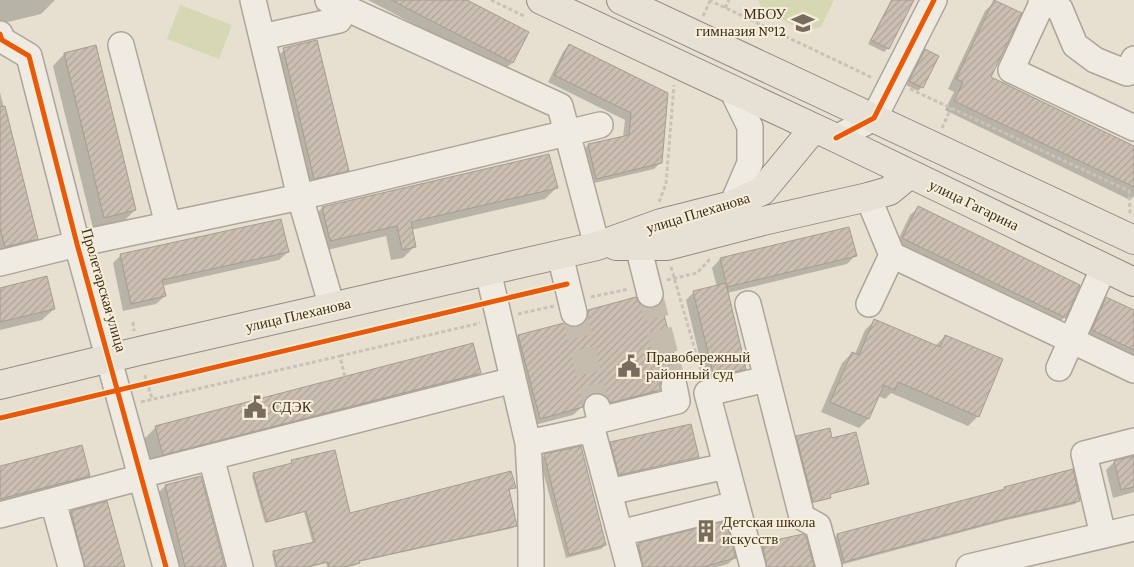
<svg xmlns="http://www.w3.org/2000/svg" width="1134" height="567" viewBox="0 0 1134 567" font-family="'Crimson Pro',serif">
<defs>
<pattern id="building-hatch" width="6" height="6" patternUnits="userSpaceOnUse" patternTransform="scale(1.25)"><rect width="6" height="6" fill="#cbbfb2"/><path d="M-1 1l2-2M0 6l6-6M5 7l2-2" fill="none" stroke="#afa499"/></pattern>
</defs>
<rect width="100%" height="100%" fill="#e7e0d1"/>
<!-- green -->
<path fill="#d6d7b3" d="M758,0H834L821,27L805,31L763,11Z
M180,5L232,25L219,59L167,39Z"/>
<!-- shadow -->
<path fill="#0003" fill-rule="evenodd" d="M0,0H55L41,14L0,24Z
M368,0H464L527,33L512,63L503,71Z
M891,0H910L888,48L884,52L868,44Z
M995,1L990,78L1134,147V196L1130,200L945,110L954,92L948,89L985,11Z
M569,45L667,93L660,163L654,169L590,184L582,152L588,145L623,137L625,120L548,82L563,52Z
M95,47L135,210L124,221L93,228L53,66L64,54Z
M284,50L347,170L339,178L306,186L276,58Z
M925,50L922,87L918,91L906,85L921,55Z
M0,92L36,238L28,247L0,254Z
M556,188L545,199L411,230L414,247L403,258L391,260L386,236L319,252L311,219L322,208Z
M918,208L1065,317L1057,324L895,246L910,215Z
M848,228L855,256L847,264L727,293L745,369L737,377L706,384L686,300L694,292L717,287L712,268L720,259Z
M288,252L279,260L162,286L165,296L156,304L123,311L113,263L121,255Z
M0,289L54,309L42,320L0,330Z
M1107,299L1134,312V362L1084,338L1098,307Z
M589,311L678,372L670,380L659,381V390L651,398L602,410L593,401H584L582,402V407L573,415L531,426L511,345L519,336L580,327V319Z
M875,320L935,346L945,336L978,416L968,426L891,393L885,399L878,396L868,419L859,428L821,412L842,363L852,353L855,354L865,330Z
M480,373L468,384L151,465L144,439L156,427Z
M797,437L831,440L867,484L829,495L828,499L812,503L795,438Z
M611,443L697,457L691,463L613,481L605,449ZM692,458V460L613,478V475Z
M580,448L605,545L601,549L566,558L540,460L544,455Z
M1134,457V492L1113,498L1106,470L1114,462Z
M292,461L349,515L514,487L508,490L515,526L513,528L358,562L356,565L347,567H327L326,563L310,567H275L272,554L274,552L313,544L304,512L265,523L252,476L254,474L290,464Z
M0,468L89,475L78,487L0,507Z
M165,486L224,567H172L154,497Z
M1005,488L1079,500L1075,504L1007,520L840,565L833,539L837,535L1001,491Z
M106,503L123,567H76L63,520L71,512Z
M725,523L734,558L728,564L717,567H636L632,551L638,545Z
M803,535L813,567H763L758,549L762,544Z"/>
<!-- building -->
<path fill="url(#building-hatch)" stroke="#a89c90" d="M391,0H467L529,32L513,63Z
M892,0H914L889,49L871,40Z
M994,0L1022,13L991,77L1134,146V187L954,101L963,82L956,79Z
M317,40L349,171L314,179L283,48Z
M569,44L668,93L662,163L596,179L588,144L629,135L631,113L554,75Z
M96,45L136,210L104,218L64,53Z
M925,49L939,56L923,88L909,81Z
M5,106L38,239L5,247L0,228V107Z
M549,154L558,188L411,222L416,247L402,250L397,226L330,241L322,207Z
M918,206L1080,285L1066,318L902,238Z
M281,219L289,252L162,280L166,296L131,304L120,254Z
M849,227L857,256L727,287L720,258Z
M47,276L55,309L0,322V288Z
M726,283L746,369L714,377L693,291Z
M636,297L640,304L647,308H654L661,303L679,373L671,372L664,376L660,382V390L610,403L607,397L602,393H593L587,397L583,402V407L540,419L518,335L564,323L570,327H578L584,323L588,318V310Z
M1106,297L1134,310V350L1092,330Z
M874,319L940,347L945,335L1003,359L979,417L898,382L895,390L884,385L869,419L830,402L852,352L859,355Z
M473,343L481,373L163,455L155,426Z
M691,424L699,457L619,475L610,442Z
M830,428L832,438L856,432L869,484L830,494L831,498L813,502L796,436Z
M82,445L90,476L0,499V466Z
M581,446L606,545L569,555L544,454Z
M335,450L350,513L511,471L516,488L509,489L517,526L359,561L360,563L344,567H329L328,562L306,567H277L273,551L315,542L306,511L267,522L253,473L292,463L291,460Z
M1134,456V487L1121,490L1114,461Z
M1073,469L1080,501L1012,517L844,562L837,534L1005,489L1004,487Z
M201,476L225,567H185L165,485Z
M107,501L125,567H85L71,511Z
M726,521L736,558L702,567H643L638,543Z
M803,534L806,536L814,567H767L762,543Z"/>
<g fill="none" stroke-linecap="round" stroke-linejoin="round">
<!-- minor-tunnel -->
<path stroke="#c5bcae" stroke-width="25" stroke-dasharray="25 12" stroke-linecap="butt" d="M650,294L674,386
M574,313L597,407"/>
<defs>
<path id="minor" d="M253,0L300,197L600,125
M328,0L560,106L597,246
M1041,0L1060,9L1075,45L1095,60L1127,73L1134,59
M1043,1L1011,70L1134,128
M0,34L2,40L29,56L77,244L166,567
M262,37L339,20L344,7
M121,45L168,224
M836,138L874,118L934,0
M868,197L892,255L1134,370
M732,205L750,163V127L732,90
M638,246L650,294
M560,255L574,313
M0,263L77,244L300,197L332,307
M488,271L528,443L531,495V567
M748,304L802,517L818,526L829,567
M869,304L892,255
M1059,368L1104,267
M597,407L600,420L677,401L674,386
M528,443L592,429L629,567
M211,457L240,567
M141,475L513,380
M609,492L726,466
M53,501L71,567
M0,515L142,477
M620,533L736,504
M1103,535L1084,454L1134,441
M753,567L707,393L767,379
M969,567L1134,528"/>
<path id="major" d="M541,0L836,138L1134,282
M621,0L1134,240
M616,246H667L763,221L868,197L889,191L910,174
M0,385L139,351L597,246L661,223L732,205L762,191L814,128"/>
</defs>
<!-- minor casing -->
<use href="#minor" stroke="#ada599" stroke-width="28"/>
<!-- major casing -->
<use href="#major" stroke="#928b80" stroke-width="30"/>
<!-- path -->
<path stroke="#c8c2b9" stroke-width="3" stroke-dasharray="4 2.5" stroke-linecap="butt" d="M491,0L526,17
M709,0L873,78
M725,8L729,0
M703,16L710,1
M910,89L1129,191L1130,212L1134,214
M942,128L951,108
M659,202L666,184L674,85
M671,267L702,374
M667,280L697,273L711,258
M591,297L629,289
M518,314L554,306
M133,322L134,331
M340,356L480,323
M145,375L152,399
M141,402L340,356L345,377"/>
<!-- minor -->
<use href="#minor" stroke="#efebe3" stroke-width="25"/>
<!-- major -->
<use href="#major" stroke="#e6e1d4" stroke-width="28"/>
<defs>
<path id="cycleway" d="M0,34L2,40L29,56L77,244L166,567
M836,138L874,118L934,0
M0,418L567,284"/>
</defs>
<!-- cycleway casing -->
<use href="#cycleway" stroke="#f7eed8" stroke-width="8"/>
<!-- cycleway -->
<use href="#cycleway" stroke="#e8590c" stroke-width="5"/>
</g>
<!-- icons -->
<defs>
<symbol id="school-bare" viewBox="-9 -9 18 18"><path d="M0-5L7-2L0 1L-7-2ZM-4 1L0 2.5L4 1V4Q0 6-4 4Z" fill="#786c5e" stroke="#f7eed8" stroke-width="2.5" paint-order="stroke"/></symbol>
<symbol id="civic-bare" viewBox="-9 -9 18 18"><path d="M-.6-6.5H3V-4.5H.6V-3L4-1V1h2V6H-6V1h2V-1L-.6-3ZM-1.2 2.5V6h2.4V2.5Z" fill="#786c5e" stroke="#f7eed8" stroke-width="2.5" paint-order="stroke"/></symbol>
<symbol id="building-bare" viewBox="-9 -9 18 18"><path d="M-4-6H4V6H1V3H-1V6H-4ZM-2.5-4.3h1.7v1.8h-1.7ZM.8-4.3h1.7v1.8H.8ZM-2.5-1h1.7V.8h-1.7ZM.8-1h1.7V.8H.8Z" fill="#786c5e" stroke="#f7eed8" stroke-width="2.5" paint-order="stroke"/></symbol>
</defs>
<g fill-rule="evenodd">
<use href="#school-bare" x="787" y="7" width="32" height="32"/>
<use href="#civic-bare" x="613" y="350" width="32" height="32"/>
<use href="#civic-bare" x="239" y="391" width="32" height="32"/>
<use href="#building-bare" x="690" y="515" width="32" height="32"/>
</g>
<g text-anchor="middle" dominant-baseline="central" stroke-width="4" stroke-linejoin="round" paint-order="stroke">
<!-- poi labels -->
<g font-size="15" fill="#3d2e20" stroke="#f7eed8" text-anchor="start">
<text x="786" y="14" text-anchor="end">МБОУ<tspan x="786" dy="17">гимназия №12</tspan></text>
<text x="646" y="357">Правобережный<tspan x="646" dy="17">районный суд</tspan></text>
<text x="272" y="407">СДЭК</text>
<text x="722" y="522">Детская школа<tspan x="722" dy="17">искусств</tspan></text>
</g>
<!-- street labels -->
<g font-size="15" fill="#3d2e20" stroke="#f7eed8">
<text transform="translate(974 205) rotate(26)">улица Гагарина</text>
<text transform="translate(698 213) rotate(-17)">улица Плеханова</text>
<text transform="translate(104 290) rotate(74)">Пролетарская улица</text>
<text transform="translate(298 315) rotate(-13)">улица Плеханова</text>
</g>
</g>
</svg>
